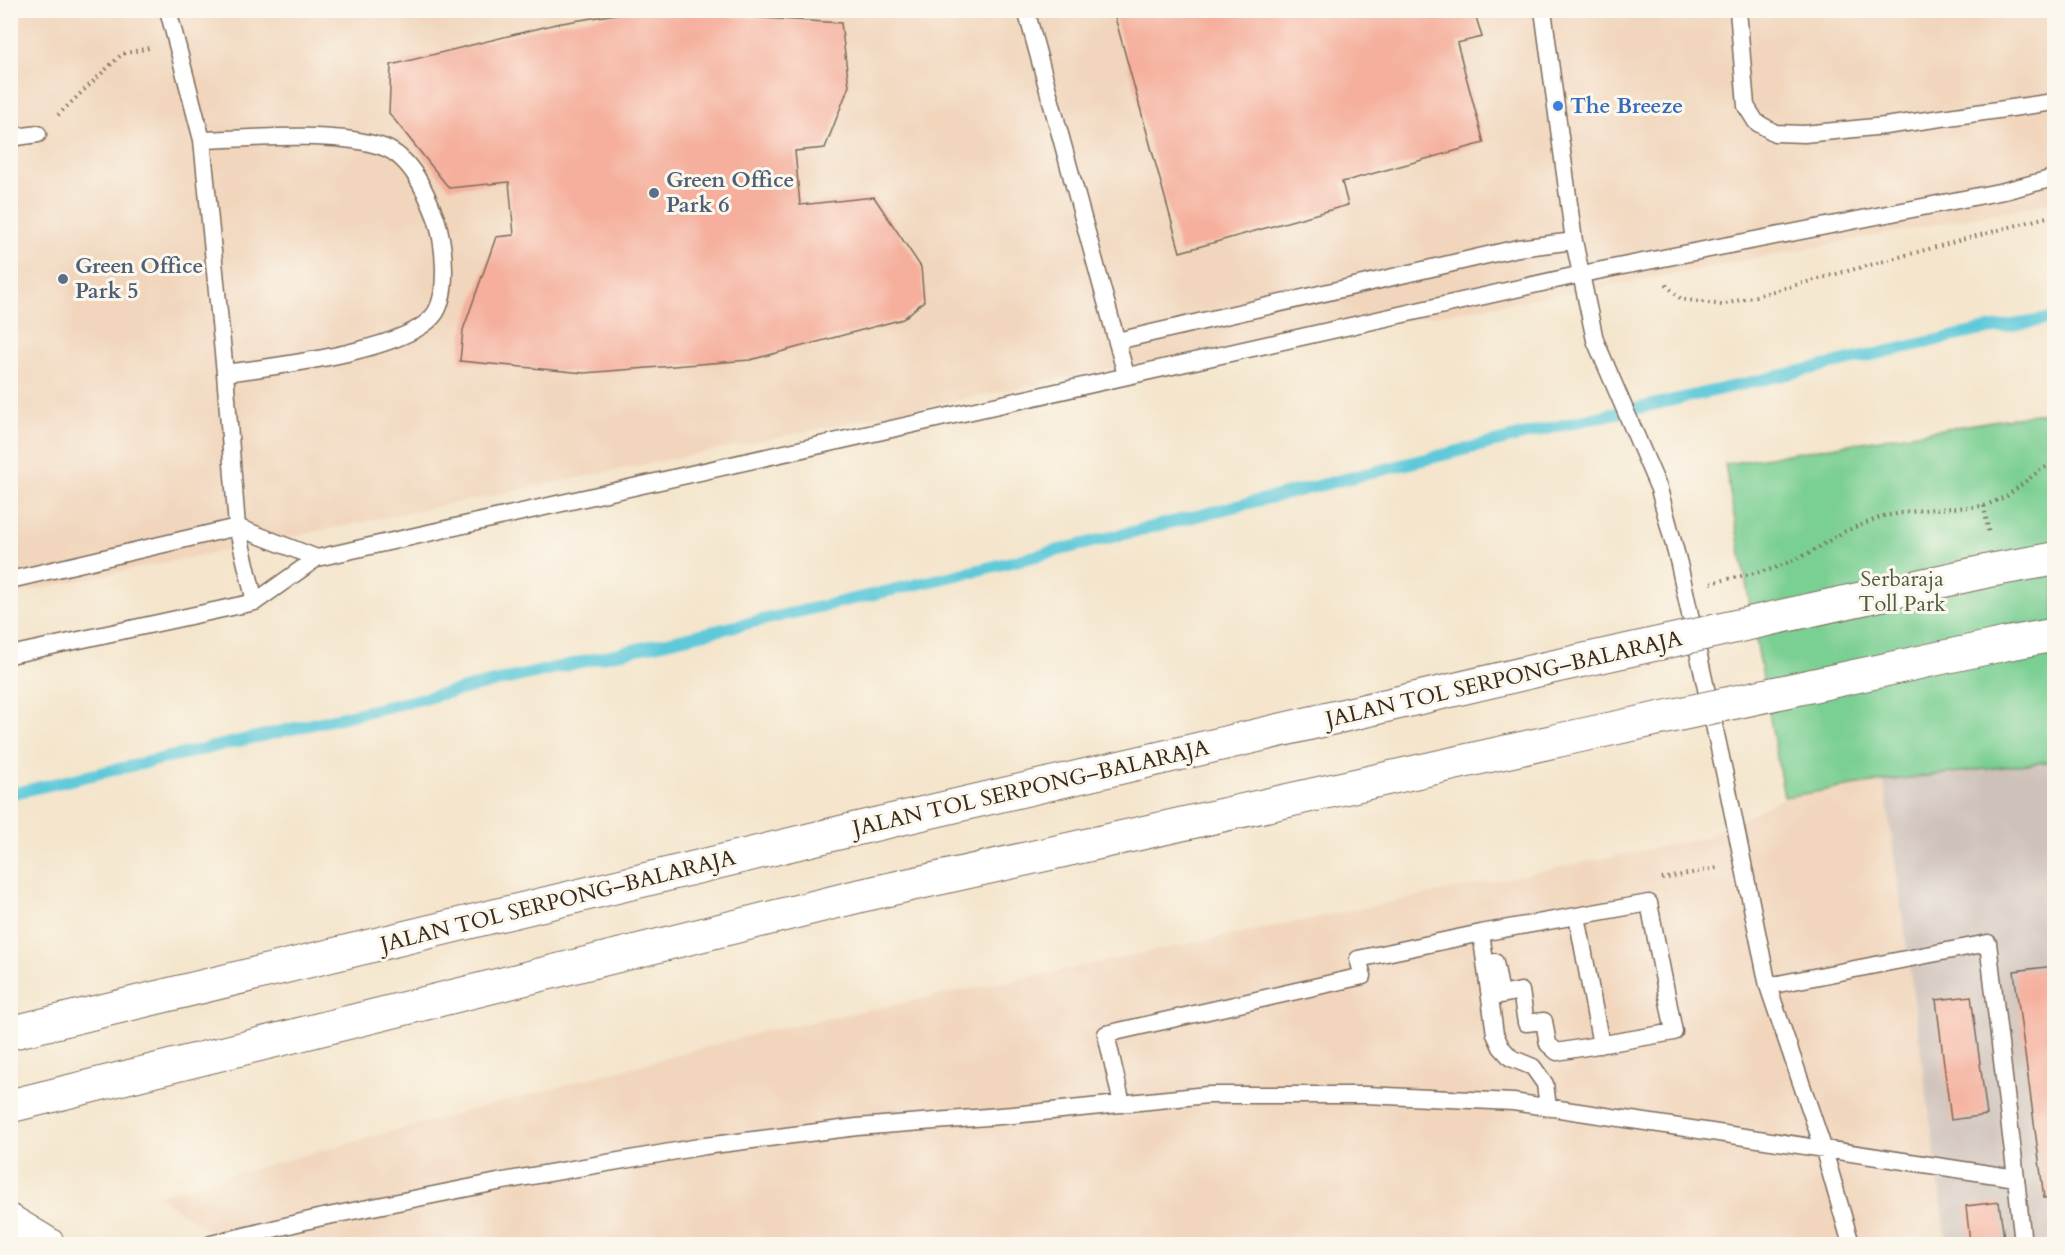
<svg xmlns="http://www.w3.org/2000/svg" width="2065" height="1255" viewBox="0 0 2065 1255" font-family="Cardo,serif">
<rect width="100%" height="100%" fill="#fbf7ec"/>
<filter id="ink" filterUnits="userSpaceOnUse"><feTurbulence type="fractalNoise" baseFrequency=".0167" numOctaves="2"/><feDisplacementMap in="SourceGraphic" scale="12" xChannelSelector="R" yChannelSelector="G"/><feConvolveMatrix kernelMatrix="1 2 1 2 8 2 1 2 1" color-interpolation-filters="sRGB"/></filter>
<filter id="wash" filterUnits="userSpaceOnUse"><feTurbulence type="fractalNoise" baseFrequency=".008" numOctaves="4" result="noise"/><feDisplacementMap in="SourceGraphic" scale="24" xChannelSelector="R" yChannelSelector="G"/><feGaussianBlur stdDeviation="1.35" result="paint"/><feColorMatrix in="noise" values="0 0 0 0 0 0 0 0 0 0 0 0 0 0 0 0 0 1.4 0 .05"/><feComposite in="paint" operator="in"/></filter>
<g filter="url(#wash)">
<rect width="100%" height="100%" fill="#f4e5cc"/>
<!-- built -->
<path fill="#f1d5bc" d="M11,11H2054V202L1588,290L1131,365L11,594Z
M1884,781L1947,1244H226L157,1195L762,1032L1707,837L1784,797Z"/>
<!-- industrial -->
<path fill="#cec1b9" d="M2054,761V1244H1947L1884,781Z"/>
<!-- green -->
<path fill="#7acf93" stroke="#5a7c58" stroke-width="1.5" d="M2054,411V761L1884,781L1784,797L1725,464Z"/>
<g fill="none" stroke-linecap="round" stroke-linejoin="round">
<!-- stream -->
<path stroke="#5fc9d9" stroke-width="12" d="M10,794L983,569L1559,426L1977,331L2054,318"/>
</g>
<g id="blocks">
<!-- building -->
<path fill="#f5af9c" d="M640,10L841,23L849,86L825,148L795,151L800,205L874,197L921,267L924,301L903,319L750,360L584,373L460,361L463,330L496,237L514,235L509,182L449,188L389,113L391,65L556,24Z
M1113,10H1474L1482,37L1457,43L1484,143L1342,182L1348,205L1180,252Z
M2054,966V1196L2044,1198L2014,971Z
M1971,996L1987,1115L1951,1120L1936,1000Z
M1999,1202L2004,1238L1970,1242L1966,1206Z"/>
</g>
</g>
<g filter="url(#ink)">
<use href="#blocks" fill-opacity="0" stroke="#7c6b5b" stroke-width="1.5"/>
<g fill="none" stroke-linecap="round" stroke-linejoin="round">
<defs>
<path id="service" d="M168,10L202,140L225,373L237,527L255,602
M1026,10L1126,375
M1543,10L1574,241L1595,340L1659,489L1679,564L1727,785L1768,986L1823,1147L1851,1244
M1738,10L1746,106L1756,122L1775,133L1804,134L1885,126L2054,102
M10,138L38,134
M202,140C254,139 335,130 383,147C411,157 426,192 436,218C444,242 449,290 436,312C413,351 269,367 225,373
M1117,341L1518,248L1574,241
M10,580L237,527L317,558
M10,655L255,602L317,558L1582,274L2004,191L2054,178
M1577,916L1601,1045
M1481,933L1495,1034L1501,1047L1511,1058L1533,1067L1545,1084L1548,1107
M1768,986L1988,943L2016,1178
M1122,1104L1106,1034L1363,976L1358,959L1481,933L1649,903L1674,1032L1557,1052L1548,1044L1544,1021L1526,1023L1521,991L1501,995L1495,962L1486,964
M211,1244L318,1218L498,1182L705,1146L857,1127L1013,1115L1207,1095H1366L1513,1102L2016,1178L2023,1244"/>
<path id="secondary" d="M10,1221L48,1244"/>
<path id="motorway" d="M10,1033L834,834L1543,669
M10,1106L859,896L1555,741"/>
</defs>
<!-- service casing -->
<use href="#service" stroke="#7c6b5b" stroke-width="19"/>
<!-- secondary casing -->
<use href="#secondary" stroke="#7c6b5b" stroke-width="35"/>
<!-- motorway casing -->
<use href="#motorway" stroke="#7c6b5b" stroke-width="35"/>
<!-- path -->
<path stroke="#7c6b5b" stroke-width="4" stroke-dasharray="1.5 4.5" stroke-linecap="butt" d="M58,115L122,54L149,48
M1666,285L1681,299L1722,305L2054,215
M1984,506L1989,535
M1711,583L1772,569L1808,554L1843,532L1884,516L1922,510L1984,506L2007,496L2040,470L2054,463
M1662,879L1717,868"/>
<!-- service -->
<use href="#service" stroke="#fff" stroke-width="16"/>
<!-- secondary -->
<use href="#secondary" stroke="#fff" stroke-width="33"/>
<!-- motorway -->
<use href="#motorway" stroke="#fff" stroke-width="33"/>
<defs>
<path id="motorway-bridge" d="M1543,669L1992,570L2054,559
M1555,741L2005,644L2054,635"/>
</defs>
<!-- motorway-bridge casing -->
<use href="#motorway-bridge" stroke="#7c6b5b" stroke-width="35" stroke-linecap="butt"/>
<!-- motorway-bridge -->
<use href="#motorway-bridge" stroke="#fff" stroke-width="33"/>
</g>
</g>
<!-- markers -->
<circle fill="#3f7fe0" stroke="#fbf7ec" stroke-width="2" cx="1558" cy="106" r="6"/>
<g fill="#5c6f8a" stroke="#fbf7ec" stroke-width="2">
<circle cx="654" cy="193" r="6"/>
<circle cx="63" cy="279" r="6"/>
</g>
<g text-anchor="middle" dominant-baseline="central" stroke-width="6" stroke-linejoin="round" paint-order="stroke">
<!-- shop labels -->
<g font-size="22" font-weight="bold" fill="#366cbe" stroke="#fbf7ec" text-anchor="start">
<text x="1570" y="106">The Breeze</text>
</g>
<!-- service labels -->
<g font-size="22" font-weight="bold" fill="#4e5e75" stroke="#fbf7ec" text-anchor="start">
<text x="666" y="180">Green Office<tspan x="666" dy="25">Park 6</tspan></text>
<text x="75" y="266">Green Office<tspan x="75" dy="25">Park 5</tspan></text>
</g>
<!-- park labels -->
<g font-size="22" fill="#4e5c41" stroke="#fbf7ec">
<text x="1902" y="579">Serbaraja<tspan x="1902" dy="25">Toll Park</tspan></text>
</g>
<!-- street labels -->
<g font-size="22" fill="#3b2a1e" stroke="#fbf7ec">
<text transform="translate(1504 679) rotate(-13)">JALAN TOL SERPONG–BALARAJA</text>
<text transform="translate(1031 788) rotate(-13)">JALAN TOL SERPONG–BALARAJA</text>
<text transform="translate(558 901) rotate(-14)">JALAN TOL SERPONG–BALARAJA</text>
</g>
</g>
<!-- margin -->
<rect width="2065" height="1255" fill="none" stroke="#fbf7ec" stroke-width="36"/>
</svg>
